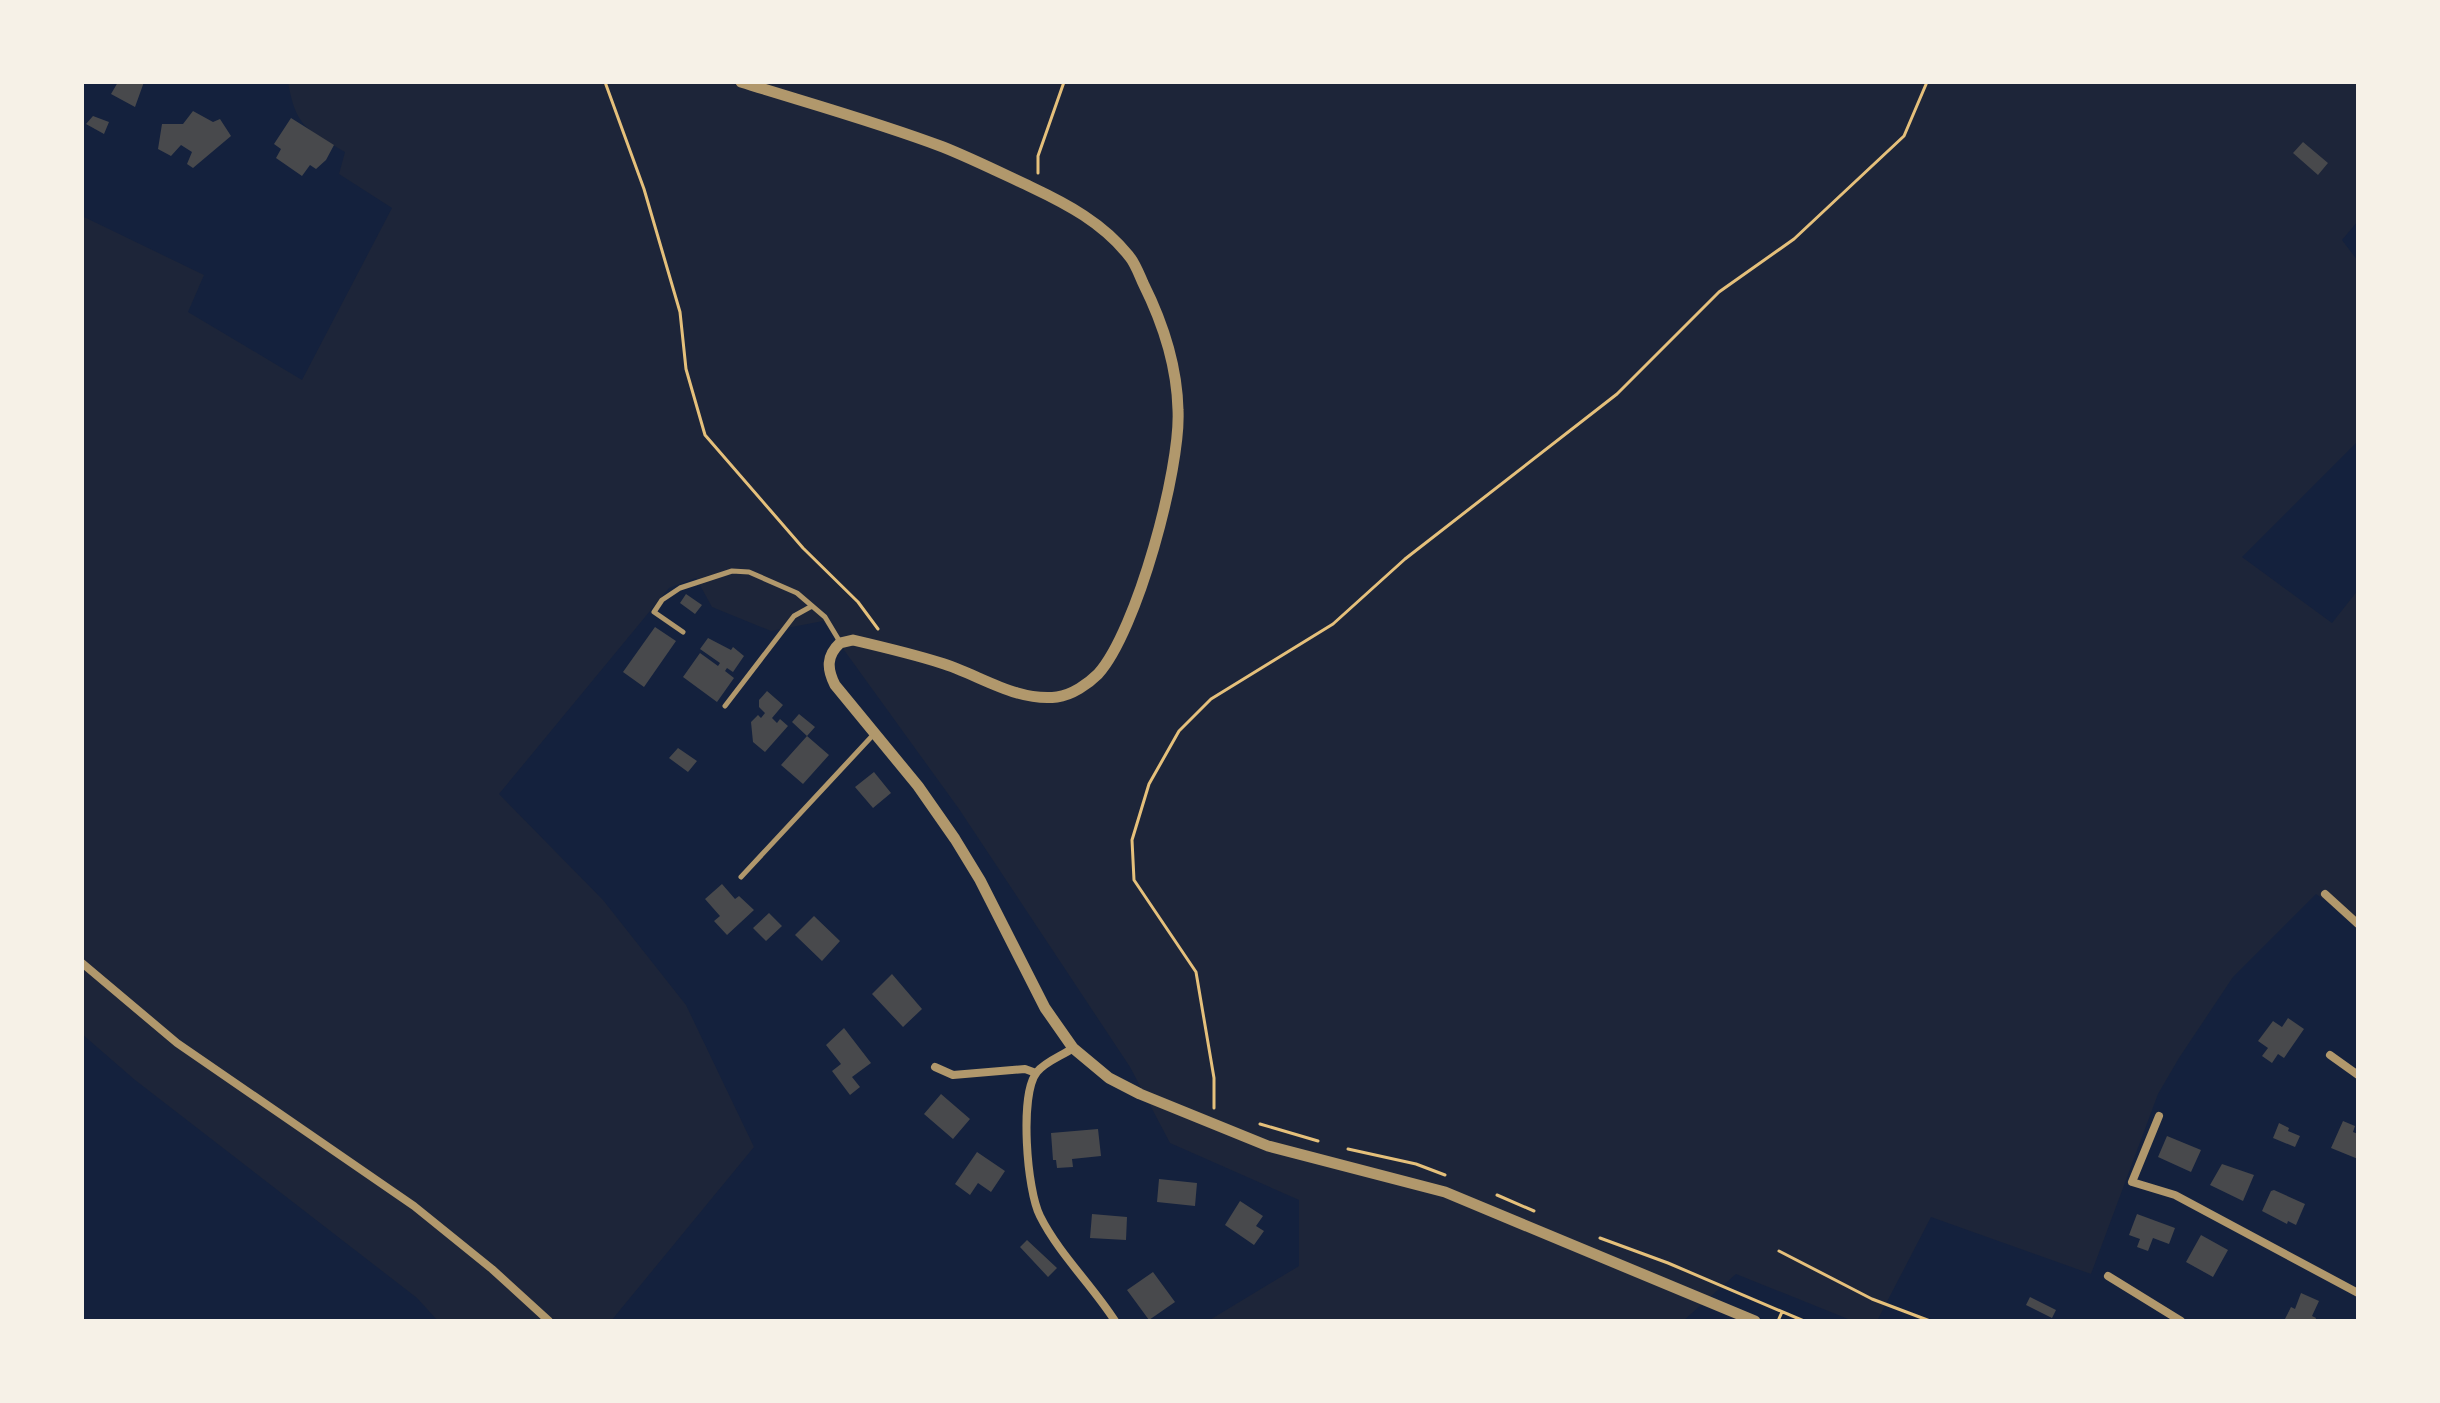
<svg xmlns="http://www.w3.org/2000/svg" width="2440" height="1403" viewBox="0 0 2440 1403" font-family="Mulish,sans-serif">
<rect width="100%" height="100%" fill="#14213d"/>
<!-- green -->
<path fill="#1d2539" d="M288,82H2358V221L2342,240L2358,261V441L2242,557L2332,623L2358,590V924L2316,894L2233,977L2179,1058L2158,1094L2091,1274L1931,1217L1877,1321H1853L1736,1274L1683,1321H1208L1299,1266V1200L1170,1143L1130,1067L959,809L823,621L771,631L712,607L696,578L669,588L499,794L603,900L686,1005L754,1147L611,1321H438L417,1298L135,1080L82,1034V216L204,275L188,312L302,380L392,208L339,174L345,152C307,129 296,128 288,82Z"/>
<!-- building -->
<path fill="#48494c" d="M118,82H144L135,107L111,94Z
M193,111L213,122L220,119L231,136L193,168L187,164L192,152L181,145L171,156L158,149L162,124H183Z
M93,116L109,122L104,134L86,124Z
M291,118L334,145L326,160L316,169L310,165L302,176L276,158L281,149L274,144Z
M2303,142L2328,163L2318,175L2293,153Z
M686,594L702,605L695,614L680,603Z
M655,627L676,641L644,687L623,672Z
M708,638L731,650L733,647L744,656L733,672L727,668L725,671L734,678L717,702L683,677L700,653L718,666L720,663L700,649Z
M767,691L783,705L772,718L777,723L780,719L788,726L765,752L753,742L751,722L758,715L761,718L765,713L759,707V700Z
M799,714L815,727L807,736L792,722Z
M807,736L829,755L803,784L781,765Z
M678,748L697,761L688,772L669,758Z
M874,772L891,793L873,808L855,787Z
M722,884L735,899L739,896L754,910L727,935L714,921L720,916L705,899Z
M769,913L782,926L766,941L753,928Z
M814,916L840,941L822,961L795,935Z
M892,974L922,1009L903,1027L872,994Z
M2288,1018L2304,1029L2284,1058L2278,1054L2272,1063L2262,1056L2268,1048L2258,1041L2273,1021L2282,1027Z
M844,1028L871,1063L852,1077L860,1087L850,1095L832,1071L841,1064L826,1045Z
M941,1094L970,1119L953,1139L924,1114Z
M2343,1121L2355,1126L2353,1132L2358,1134V1159L2331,1148Z
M2279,1123L2289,1128L2288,1131L2300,1136L2295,1147L2273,1138Z
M1098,1129L1101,1156L1072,1159L1073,1167L1057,1168L1056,1160H1053L1051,1133Z
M2167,1136L2201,1150L2191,1172L2158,1157Z
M977,1152L1005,1171L991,1192L978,1183L970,1195L955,1184Z
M2222,1164L2254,1175L2243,1201L2210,1185Z
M1159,1179L1197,1183L1195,1206L1157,1202Z
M2274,1190L2305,1204L2296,1225L2288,1221L2287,1224L2262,1211L2271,1191Z
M1240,1201L1263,1216L1256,1226L1264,1231L1254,1245L1225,1225Z
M1092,1214L1127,1217L1126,1240L1090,1238Z
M2137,1214L2175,1228L2169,1244L2153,1238L2148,1251L2137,1247L2140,1239L2129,1235Z
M2201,1235L2228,1250L2213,1277L2186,1262Z
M1027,1240L1057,1268L1048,1277L1020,1247Z
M1153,1272L1175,1302L1149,1320L1127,1290Z
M2301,1293L2319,1301L2312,1316L2316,1318L2315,1321H2284L2291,1307L2295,1309Z
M2030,1297L2056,1310L2052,1318L2026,1305Z"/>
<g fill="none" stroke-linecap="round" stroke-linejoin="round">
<!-- path -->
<path stroke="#e5c07b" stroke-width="3" d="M605,82L644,189L680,312L686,369L705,435L803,548L858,602L878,629
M1038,173V156L1064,82
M1214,1108V1078L1196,972L1134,880L1132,840L1149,784L1179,731L1211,699L1333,624L1405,559L1617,394L1719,292L1794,239L1904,136L1927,82
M1260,1124L1318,1141
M1348,1149L1416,1164L1445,1175
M1497,1195L1534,1211
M1600,1238L1668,1263L1804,1321
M1779,1251L1872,1299L1930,1321
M1778,1321L1782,1312"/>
<!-- service -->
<path stroke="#b1986c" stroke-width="5" d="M683,632L654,612L662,600L680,588L732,571L749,572L797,593L825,617L840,642
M725,706L794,616L812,606
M741,877L874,734"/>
<!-- minor -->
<path stroke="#b1986c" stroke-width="8" d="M2325,894L2358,924
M82,963L177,1043L414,1206L492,1269L549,1321
M1073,1048C1062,1056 1046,1061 1037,1072C1019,1094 1027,1191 1040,1216C1059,1254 1092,1285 1115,1321
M2330,1055L2358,1075
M935,1067L953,1075L1025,1069L1036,1073
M2159,1116L2132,1182L2175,1195L2358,1293
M2108,1276L2181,1321"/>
<!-- tertiary -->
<path stroke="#b1986c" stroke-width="11" d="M741,82C808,103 877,122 943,147C973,159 1001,173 1031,187C1067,204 1103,223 1129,256C1135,263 1139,274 1143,283C1163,323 1177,364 1178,410C1181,468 1137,631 1098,674C1088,684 1072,695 1057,697C1016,702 978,674 941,663C913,654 883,647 853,640L840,643C826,656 827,669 835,685L918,786L955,839L980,880L1045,1008L1073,1048L1109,1078L1140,1094L1268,1146L1445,1192L1755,1321"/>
</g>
<!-- border -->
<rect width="2440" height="1403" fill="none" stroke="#f6f1e7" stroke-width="168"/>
</svg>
